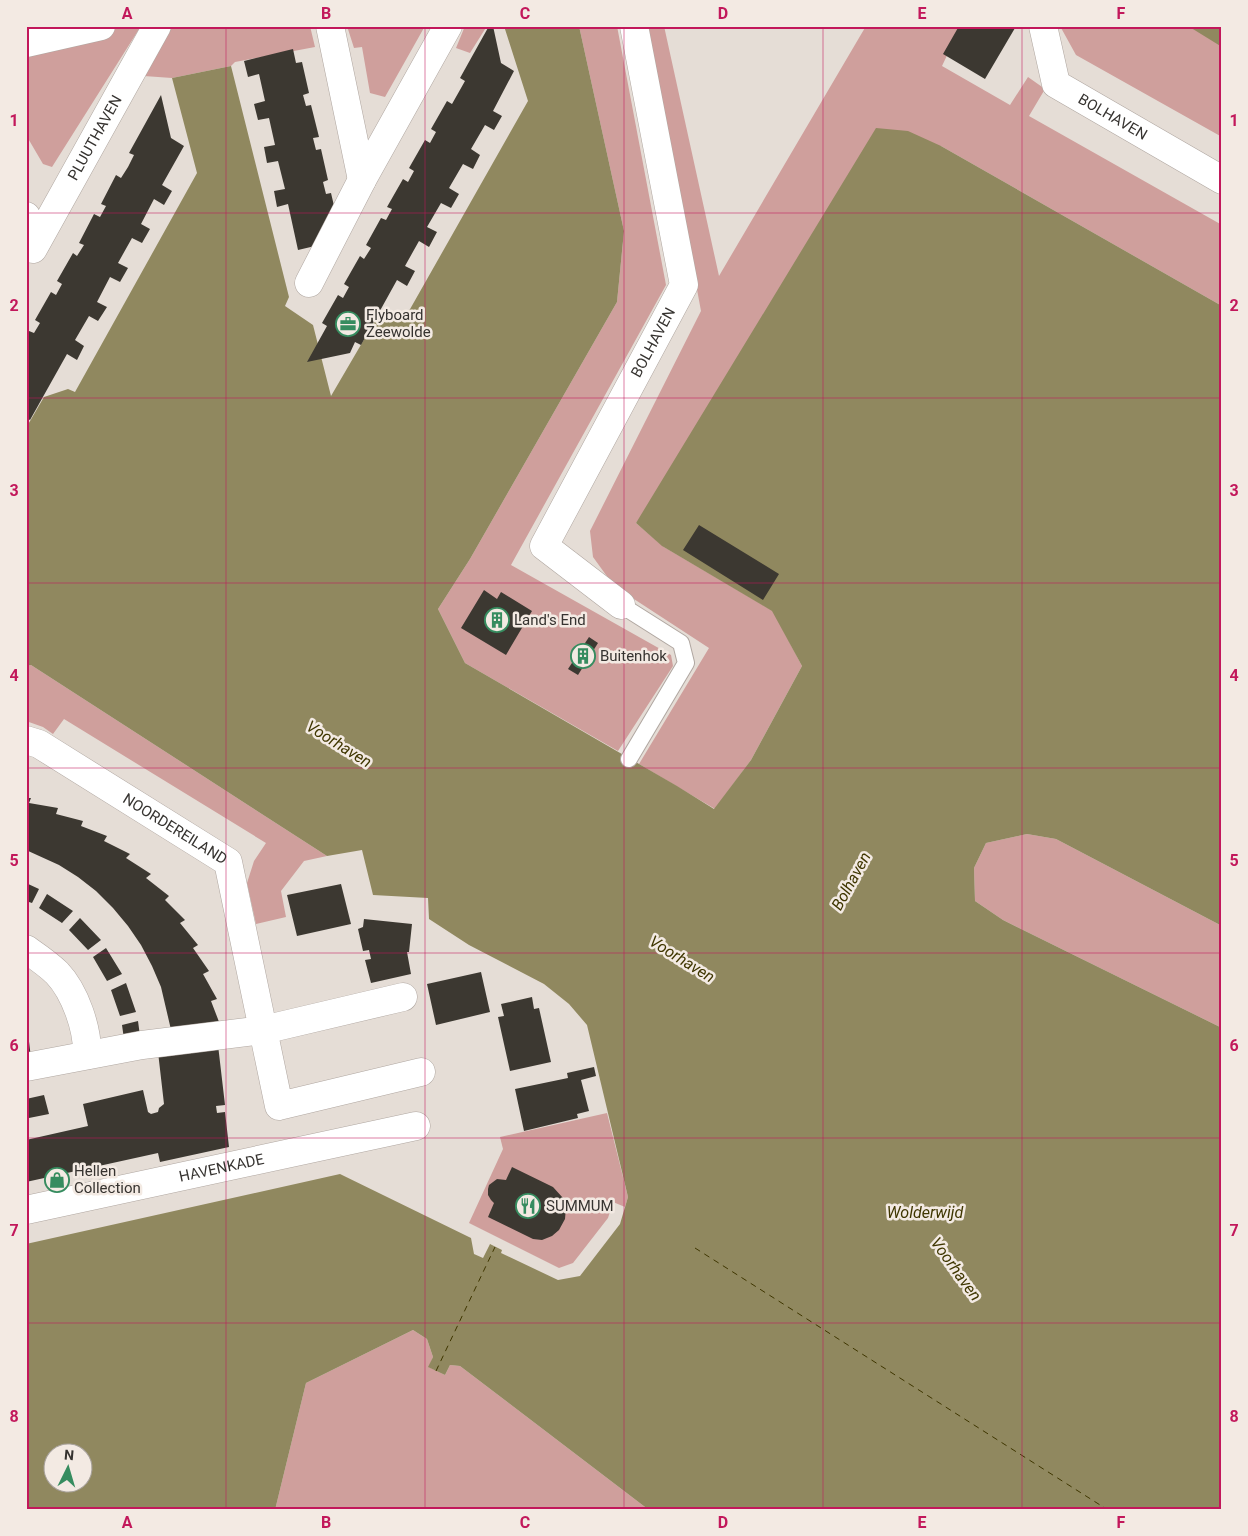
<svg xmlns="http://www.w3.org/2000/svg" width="1248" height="1536" viewBox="0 0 1248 1536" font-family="Roboto,sans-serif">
<rect width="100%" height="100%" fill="#e5ddd6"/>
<!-- green -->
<path fill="#cf9f9c" d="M124,26H141L52,167L43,164L26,135V51Z
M167,26H310L315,47L235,62L231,66L172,78L144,76Z
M347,26H425L385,97L370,93L362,47L354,48Z
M465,26H487L470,53L456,48Z
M579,26H617L666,285L511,565L671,655L673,666L618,751L465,663L438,609L470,559L617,302L624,231Z
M648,26H664L719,276L866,26H961L942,66L1010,105L1028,77L1045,89L1029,116L1222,225V306L941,146L636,523L664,547L773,611L802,666L751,760L715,809L639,764L709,648L614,586L593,557L590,531L701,311Z
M1060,26H1189L1222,46V137L1076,55Z
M31,665L327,856L304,861L281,891L286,917L256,924L247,883L254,861L266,843L64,719L53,734L43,727L26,721V666Z
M1027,834L1056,839L1222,926V1028L1003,920L975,901L974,868L986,843Z
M607,1113L628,1197L625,1207L613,1202L608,1218L573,1263L559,1268L469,1223L503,1149L500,1137Z
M413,1330L427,1339L433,1357L429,1367L445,1375L450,1365L460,1366L649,1510H275L306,1383Z"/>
<!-- water -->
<path fill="#90885f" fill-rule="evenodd" d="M504,26H579L624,231L617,302L470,559L438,609L465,663L677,786L714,809L751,760L802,666L772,611L662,546L636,523L876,128L908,131L941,146L1222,306V926L1056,839L1027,834L986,843L974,868L975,901L1003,920L1222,1028V1510H649L460,1366L450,1365L445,1375L428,1367L433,1357L427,1339L413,1330L306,1383L275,1510H26V1244L340,1174L471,1238L474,1254L483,1258L490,1244L502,1250L501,1253L558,1280L580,1276L620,1224L628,1197L587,1025L569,1004L544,984L469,945L429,919L428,898L373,895L362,850L327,856L31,665L26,666V428L44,397L68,389L75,392L197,173L172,78L231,66L289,297L285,306L313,325L331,396L376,319L400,314L405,318L528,101ZM52,1454H82V1484H52Z
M1188,26H1222V47Z"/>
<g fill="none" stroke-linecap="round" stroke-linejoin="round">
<!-- ferry -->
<path stroke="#3f3600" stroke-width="1" stroke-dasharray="6 5" stroke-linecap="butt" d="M695,1248L1108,1510
M436,1371L495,1247"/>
</g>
<!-- building -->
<path fill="#3c3831" d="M489,26H493L501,63L514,71L493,111L502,116L494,130L485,125L471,149L480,155L473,169L463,164L449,188L459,194L451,208L441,203L427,227L437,232L429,247L419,241L405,266L415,271L407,286L397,280L361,345L355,342L350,353L307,362L327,326L322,323L338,295L343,298L349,287L344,284L360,256L364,259L371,248L366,245L381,218L386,220L392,209L387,207L403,179L408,182L414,171L409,168L425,140L430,143L436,132L431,129L447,101L452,104L465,81L460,78Z
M959,26H1011L1015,28L985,79L943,54Z
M293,49L296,63L302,62L309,93L303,95L306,106L311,105L319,137L313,138L316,150L321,149L328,180L323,182L326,194L331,193L335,210L315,246L298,250L288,204L277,207L274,191L285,189L278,161L267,163L264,147L275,145L269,118L258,120L254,104L265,101L259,74L248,77L244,61Z
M161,95L171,138L184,146L162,185L172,191L164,205L154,199L141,224L150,229L142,243L132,238L118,263L128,268L120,282L110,277L97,302L107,307L98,321L89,316L75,340L84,346L77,360L67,354L30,420L26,418V336L29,331L34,333L40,323L35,320L51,292L56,295L62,284L57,281L73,253L77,256L84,245L79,243L94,214L100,217L106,206L101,204L116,175L121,178L128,167L134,155L129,153Z
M699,525L779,574L763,600L683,550Z
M484,590L497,599L501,592L532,611L506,655L461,628Z
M589,637L598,643L578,675L568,669Z
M26,798H31L29,803L58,808L56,814L83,821L81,826L107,836L104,841L130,854L126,858L151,874L146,878L169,896L165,900L185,920L180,923L198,945L193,948L209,971L203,974L217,999L211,1001L221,1027L172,1034L161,987L152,966L141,945L128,926L113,908L96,891L78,877L59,865L26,850Z
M26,883L39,889L32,903L26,901Z
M341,884L351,924L297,936L287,895Z
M47,894L73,911L62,923L39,908Z
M80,918L101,940L88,950L69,930Z
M364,919L412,924L409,952H407L411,974L371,983L365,960L371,959L369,950L363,951L358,929L363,927Z
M106,948L122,974L107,981L93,957Z
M481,972L490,1012L436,1025L427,984Z
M126,983L136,1012L120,1016L111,990Z
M532,997L534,1009L539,1008L551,1062L510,1071L498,1017L504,1016L501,1004Z
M138,1021L140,1036L124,1039L122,1025Z
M26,1025H27L31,1058L26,1059Z
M218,1045L225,1105L216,1106L217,1113L225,1112L229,1147L160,1162L158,1153L26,1182V1140L88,1126L83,1104L143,1090L148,1112L151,1114L158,1112L159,1108L164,1104L158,1052Z
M594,1067L596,1076L581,1080L589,1111L577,1114L578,1118L524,1131L515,1089L568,1078L567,1073Z
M44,1095L49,1114L29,1118L26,1099Z
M512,1167L553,1187L563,1198L566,1207L565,1219L559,1230L552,1236L542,1240L533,1239L488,1217L494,1203L491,1200L488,1195V1189L489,1185L497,1179L506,1180Z"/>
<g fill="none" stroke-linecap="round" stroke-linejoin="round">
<defs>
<path id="lane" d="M621,605L681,643L686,663L629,759"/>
<g id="street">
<path d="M330,26L362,180L448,26"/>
<path id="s1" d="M1043,26L1056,84L1222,180"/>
<path d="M26,43L101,26"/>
<path id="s2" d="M26,216L33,249L157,26"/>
<path d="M309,283L362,180"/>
<path id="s3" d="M621,605L544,546L684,285L634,26"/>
<path id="s4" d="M26,740L39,744L228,862L279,1106L421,1072"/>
<path d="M26,949C36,956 48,964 57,973C75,992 88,1029 87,1055"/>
<path d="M26,1067L142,1045L263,1030L403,997"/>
<path id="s5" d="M26,1210L416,1126"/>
</g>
</defs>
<!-- lane casing -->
<use href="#lane" stroke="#b0a7a1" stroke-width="18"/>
<!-- street casing -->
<use href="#street" stroke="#b0a7a1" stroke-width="29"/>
<!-- lane -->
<use href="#lane" stroke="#fff" stroke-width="16"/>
<!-- street -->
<use href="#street" stroke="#fff" stroke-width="28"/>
</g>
<!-- grid -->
<path fill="none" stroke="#c2185b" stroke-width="1" stroke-opacity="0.55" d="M226,26V1510M425,26V1510M624,26V1510M823,26V1510M1022,26V1510M26,213H1222M26,398H1222M26,583H1222M26,768H1222M26,953H1222M26,1138H1222M26,1323H1222"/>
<!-- icons -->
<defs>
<symbol id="office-ring" viewBox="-11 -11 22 22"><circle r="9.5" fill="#f3eae3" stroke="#368c5f" stroke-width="1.5"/><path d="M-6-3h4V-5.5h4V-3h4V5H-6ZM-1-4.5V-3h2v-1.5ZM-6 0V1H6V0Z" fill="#368c5f"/></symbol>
<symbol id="building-ring" viewBox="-11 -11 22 22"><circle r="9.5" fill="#f3eae3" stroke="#368c5f" stroke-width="1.5"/><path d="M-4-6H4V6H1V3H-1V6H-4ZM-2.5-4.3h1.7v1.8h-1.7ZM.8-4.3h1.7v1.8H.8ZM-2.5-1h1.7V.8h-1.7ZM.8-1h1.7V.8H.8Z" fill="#368c5f"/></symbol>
<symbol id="shop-ring" viewBox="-11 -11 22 22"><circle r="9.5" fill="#f3eae3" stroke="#368c5f" stroke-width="1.5"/><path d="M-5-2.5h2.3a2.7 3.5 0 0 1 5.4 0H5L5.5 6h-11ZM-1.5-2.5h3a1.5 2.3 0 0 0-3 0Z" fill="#368c5f"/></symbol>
<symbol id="restaurant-ring" viewBox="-11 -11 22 22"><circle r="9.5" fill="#f3eae3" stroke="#368c5f" stroke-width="1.5"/><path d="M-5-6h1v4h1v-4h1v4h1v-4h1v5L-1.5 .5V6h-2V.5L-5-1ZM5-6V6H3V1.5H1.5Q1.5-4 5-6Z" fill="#368c5f"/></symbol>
</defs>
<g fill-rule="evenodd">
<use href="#office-ring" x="334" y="310" width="28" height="28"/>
<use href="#building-ring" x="483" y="606" width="28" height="28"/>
<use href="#building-ring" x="569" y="642" width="28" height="28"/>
<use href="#shop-ring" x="43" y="1166" width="28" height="28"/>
<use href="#restaurant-ring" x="514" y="1192" width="28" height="28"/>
</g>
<g text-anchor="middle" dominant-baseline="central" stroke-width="5" stroke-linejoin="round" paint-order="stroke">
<!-- street labels -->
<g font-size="15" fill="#363330" stroke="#f3eae3">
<text stroke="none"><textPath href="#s1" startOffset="125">BOLHAVEN</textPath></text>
<text stroke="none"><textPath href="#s2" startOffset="161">PLUUTHAVEN</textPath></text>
<text stroke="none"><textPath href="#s3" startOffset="328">BOLHAVEN</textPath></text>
<text stroke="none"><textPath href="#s4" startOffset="174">NOORDEREILAND</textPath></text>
<text stroke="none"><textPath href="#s5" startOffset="200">HAVENKADE</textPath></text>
</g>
<!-- poi labels -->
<g font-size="15" fill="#363330" stroke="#f3eae3" text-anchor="start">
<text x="366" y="315">Flyboard<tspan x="366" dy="17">Zeewolde</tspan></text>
<text x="514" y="620">Land's End</text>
<text x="600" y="656">Buitenhok</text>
<text x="74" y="1171">Hellen<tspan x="74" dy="17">Collection</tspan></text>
<text x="546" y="1206">SUMMUM</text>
</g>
<!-- water labels -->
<g font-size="16" font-style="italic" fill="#3f3600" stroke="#f3eae3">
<text transform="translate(339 744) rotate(32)">Voorhaven</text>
<text transform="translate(851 881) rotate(-61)">Bolhaven</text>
<text transform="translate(682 959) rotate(32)">Voorhaven</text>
<text x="925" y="1212">Wolderwijd</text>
<text transform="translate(956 1269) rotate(54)">Voorhaven</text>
</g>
</g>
<!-- border -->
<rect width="1248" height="1536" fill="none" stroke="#f3eae3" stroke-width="55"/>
<!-- north arrow -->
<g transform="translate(68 1468) rotate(5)"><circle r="24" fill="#f3eae3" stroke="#a7a19b"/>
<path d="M0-4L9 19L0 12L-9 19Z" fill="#368c5f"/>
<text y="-8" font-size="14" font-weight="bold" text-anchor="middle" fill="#363330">N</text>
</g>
<rect x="28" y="28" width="1192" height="1480" fill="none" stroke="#c2185b" stroke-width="2"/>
<g font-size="16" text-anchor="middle" font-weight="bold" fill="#c2185b">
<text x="127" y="19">A</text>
<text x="326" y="19">B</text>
<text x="525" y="19">C</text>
<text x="723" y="19">D</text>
<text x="922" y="19">E</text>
<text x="1121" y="19">F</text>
<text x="14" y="126">1</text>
<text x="1234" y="126">1</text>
<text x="14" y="311">2</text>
<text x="1234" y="311">2</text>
<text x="14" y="496">3</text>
<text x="1234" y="496">3</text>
<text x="14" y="681">4</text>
<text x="1234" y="681">4</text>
<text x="14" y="866">5</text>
<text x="1234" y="866">5</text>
<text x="14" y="1051">6</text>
<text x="1234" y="1051">6</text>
<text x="14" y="1236">7</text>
<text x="1234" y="1236">7</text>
<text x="14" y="1422">8</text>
<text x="1234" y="1422">8</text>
<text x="127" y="1528">A</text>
<text x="326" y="1528">B</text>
<text x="525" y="1528">C</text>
<text x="723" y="1528">D</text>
<text x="922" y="1528">E</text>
<text x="1121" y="1528">F</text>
</g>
</svg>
